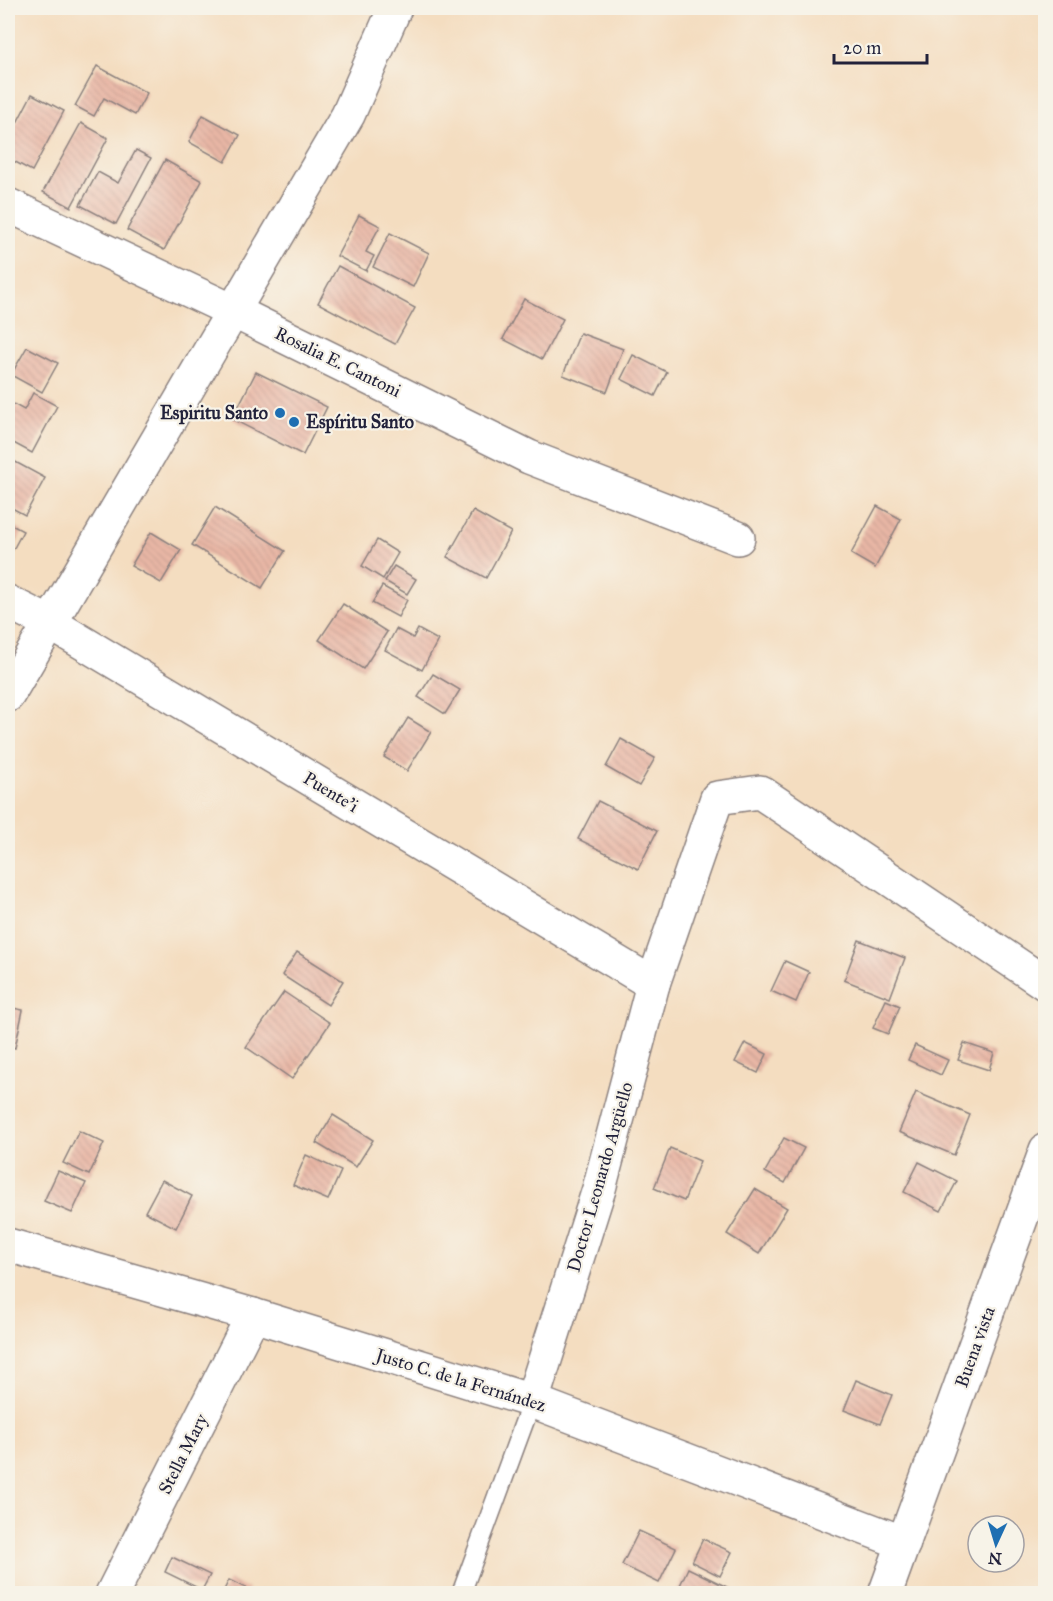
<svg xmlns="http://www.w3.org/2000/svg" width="1053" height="1601" font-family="'IM FELL Great Primer',serif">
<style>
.building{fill:url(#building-back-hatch)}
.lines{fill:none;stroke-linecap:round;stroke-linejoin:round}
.service-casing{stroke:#8b807e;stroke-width:21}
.minor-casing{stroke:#8b807e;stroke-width:36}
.service{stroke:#fff;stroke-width:18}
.minor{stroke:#fff;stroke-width:33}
.poi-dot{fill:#1f6fb2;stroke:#f7f3e8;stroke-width:2}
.labels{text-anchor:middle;stroke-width:4.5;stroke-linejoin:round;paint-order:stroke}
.street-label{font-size:18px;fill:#22223b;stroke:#f7f3e8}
.poi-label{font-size:18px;font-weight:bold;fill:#22223b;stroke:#f7f3e8;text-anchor:end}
</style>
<defs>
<pattern id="building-back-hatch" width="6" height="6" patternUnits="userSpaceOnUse" patternTransform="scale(1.5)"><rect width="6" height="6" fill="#e9b7a6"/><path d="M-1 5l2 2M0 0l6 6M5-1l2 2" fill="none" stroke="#c89d90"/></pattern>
</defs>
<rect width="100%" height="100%" fill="#f7f3e8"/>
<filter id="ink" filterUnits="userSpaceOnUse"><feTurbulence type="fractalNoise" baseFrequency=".0167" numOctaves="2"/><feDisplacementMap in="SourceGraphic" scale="12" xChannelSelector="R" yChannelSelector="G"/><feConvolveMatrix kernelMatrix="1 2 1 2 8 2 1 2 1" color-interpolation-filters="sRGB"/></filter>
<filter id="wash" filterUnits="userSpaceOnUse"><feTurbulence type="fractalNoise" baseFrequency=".008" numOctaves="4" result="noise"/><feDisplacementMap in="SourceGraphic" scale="24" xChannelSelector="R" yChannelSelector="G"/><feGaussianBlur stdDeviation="1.35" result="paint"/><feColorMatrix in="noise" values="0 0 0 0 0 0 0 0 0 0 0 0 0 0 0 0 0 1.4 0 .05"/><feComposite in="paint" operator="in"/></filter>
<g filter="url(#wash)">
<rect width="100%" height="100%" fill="#f4ddc0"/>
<g id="blocks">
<!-- building -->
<g class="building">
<path d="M97,66l50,27 -12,22 -31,-17 -10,18 -19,-10z"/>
<path d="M32,94l32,17 -32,60 -24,-13v-18z"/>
<path d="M203,115l37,20 -15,27 -36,-20z"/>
<path d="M81,123l27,15 -37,69 -28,-15z"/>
<path d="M136,150l15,8 -35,66 -36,-19 18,-33 20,11z"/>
<path d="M165,160l37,21 -38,69 -37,-20z"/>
<path d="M359,215l21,11 -14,26 8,4 -8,15 -29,-15z"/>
<path d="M390,233l39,20 -16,34 -40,-20z"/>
<path d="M338,266l77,42 -20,36 -77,-41z"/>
<path d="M524,299l39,20 -21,40 -39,-20z"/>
<path d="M580,333l43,16 -16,43 -44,-17z"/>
<path d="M27,347l31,16 -16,29 -31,-17z"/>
<path d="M633,355l34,17 -12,24 -34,-17z"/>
<path d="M256,372l71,35 -24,48 -71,-36z"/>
<path d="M33,393l24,13 -25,47 -24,-13v-39l16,9z"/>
<path d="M8,458l37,20 -20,37 -17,-9z"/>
<path d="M877,506l24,13 -26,49 -24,-14z"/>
<path d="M215,507l70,44 -23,37 -70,-43z"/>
<path d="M473,511l38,21 -25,46 -39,-21z"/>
<path d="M8,523l15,8 -15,28z"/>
<path d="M151,532l30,18 -20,33 -30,-17z"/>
<path d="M377,540l21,13 -15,26 -21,-13z"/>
<path d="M394,566l22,13 -9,15 -22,-13z"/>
<path d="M382,586l25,14 -9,17 -26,-14z"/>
<path d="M343,604l44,28 -24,37 -44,-29z"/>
<path d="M396,629l17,9 5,-9 20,11 -16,30 -37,-20z"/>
<path d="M433,674l27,16 -15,24 -27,-17z"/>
<path d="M408,718l23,14 -24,39 -23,-14z"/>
<path d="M621,739l34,19 -16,28 -33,-19z"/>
<path d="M598,801l59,30 -19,38 -60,-30z"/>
<path d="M859,940l46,18 -15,40 -46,-18z"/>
<path d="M297,952l46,29 -15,24 -46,-30z"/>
<path d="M785,961l24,11 -13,30 -25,-11z"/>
<path d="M284,992l46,31 -38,56 -46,-32z"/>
<path d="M886,1000l14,6 -12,28 -15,-6z"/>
<path d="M8,1007l15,3 -8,38 -7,-2z"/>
<path d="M745,1043l22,11 -9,19 -23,-11z"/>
<path d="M964,1043l30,10 -5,17 -31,-10z"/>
<path d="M915,1045l33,15 -7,15 -33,-15z"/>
<path d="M916,1092l54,23 -16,40 -55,-23z"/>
<path d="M333,1115l40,25 -17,27 -40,-24z"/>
<path d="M79,1131l25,12 -15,32 -26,-12z"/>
<path d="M784,1138l20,10 -19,35 -20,-11z"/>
<path d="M670,1148l30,13 -16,40 -30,-13z"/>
<path d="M306,1155l35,16 -13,29 -35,-15z"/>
<path d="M919,1162l38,19 -16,30 -37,-19z"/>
<path d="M58,1171l28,12 -14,30 -28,-12z"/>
<path d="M162,1180l30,16 -16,32 -31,-16z"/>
<path d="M755,1189l32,19 -28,46 -32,-20z"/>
<path d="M856,1380l36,15 -12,29 -36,-14z"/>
<path d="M639,1531l37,17 -17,35 -37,-18z"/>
<path d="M703,1539l29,13 -12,24 -28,-14z"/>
<path d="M172,1557l38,18 -8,15 -37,-18z"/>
<path d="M688,1568l47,23 -1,3h-58z"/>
<path d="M229,1580l19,9 -2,5h-24z"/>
</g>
</g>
</g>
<g filter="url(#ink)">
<use href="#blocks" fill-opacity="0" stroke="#8b807e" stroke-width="1.5"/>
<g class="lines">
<!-- service casing -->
<g class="service-casing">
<path id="service" d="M461,1594l71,-193"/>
</g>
<!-- minor casing -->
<g class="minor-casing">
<g id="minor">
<path d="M8,205l225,106 296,146 209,81"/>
<path d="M8,602l42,21 603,361"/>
<path d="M8,695l340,-580 47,-107"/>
<path d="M8,1245l245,70 279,86 372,142"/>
<path d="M532,1401l67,-212 54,-205 64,-186 43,-6 286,192"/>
<path d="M112,1594l141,-279"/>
<path d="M885,1594l161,-444"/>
</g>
</g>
<!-- service -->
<use href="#service" class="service"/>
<!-- minor -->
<use href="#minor" class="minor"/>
</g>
</g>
<!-- markers -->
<g class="poi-dot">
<circle cx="280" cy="413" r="6"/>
<circle cx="294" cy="422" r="6"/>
</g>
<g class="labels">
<!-- street labels -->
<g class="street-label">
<text transform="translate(338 362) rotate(26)" y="6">Rosalia E. Cantoni</text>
<text transform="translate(331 792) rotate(31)" y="6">Puente'i</text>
<text transform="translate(600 1177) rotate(-74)" y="6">Doctor Leonardo Argüello</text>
<text transform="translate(975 1347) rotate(-70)" y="6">Buena vista</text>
<text transform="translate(461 1380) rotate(17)" y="6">Justo C. de la Fernández</text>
<text transform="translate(183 1454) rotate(-63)" y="6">Stella Mary</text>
</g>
<!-- poi labels -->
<g class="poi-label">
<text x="268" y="419">Espiritu Santo</text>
<text x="306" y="428" text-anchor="start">Espíritu Santo</text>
</g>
</g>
<!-- margin -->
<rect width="1053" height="1601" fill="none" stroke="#f7f3e8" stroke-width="30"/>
<!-- north arrow -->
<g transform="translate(996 1544) rotate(184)"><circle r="28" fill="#f7f3e8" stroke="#a29fa3" stroke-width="1.5"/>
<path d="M0-4.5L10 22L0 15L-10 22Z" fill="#1f6fb2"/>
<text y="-9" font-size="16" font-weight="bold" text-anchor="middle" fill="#22223b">N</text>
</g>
<!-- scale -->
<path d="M834 54v9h93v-9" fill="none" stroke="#22223b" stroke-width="3"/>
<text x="843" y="54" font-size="18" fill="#22223b" stroke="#f7f3e8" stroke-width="4.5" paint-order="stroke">20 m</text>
</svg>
